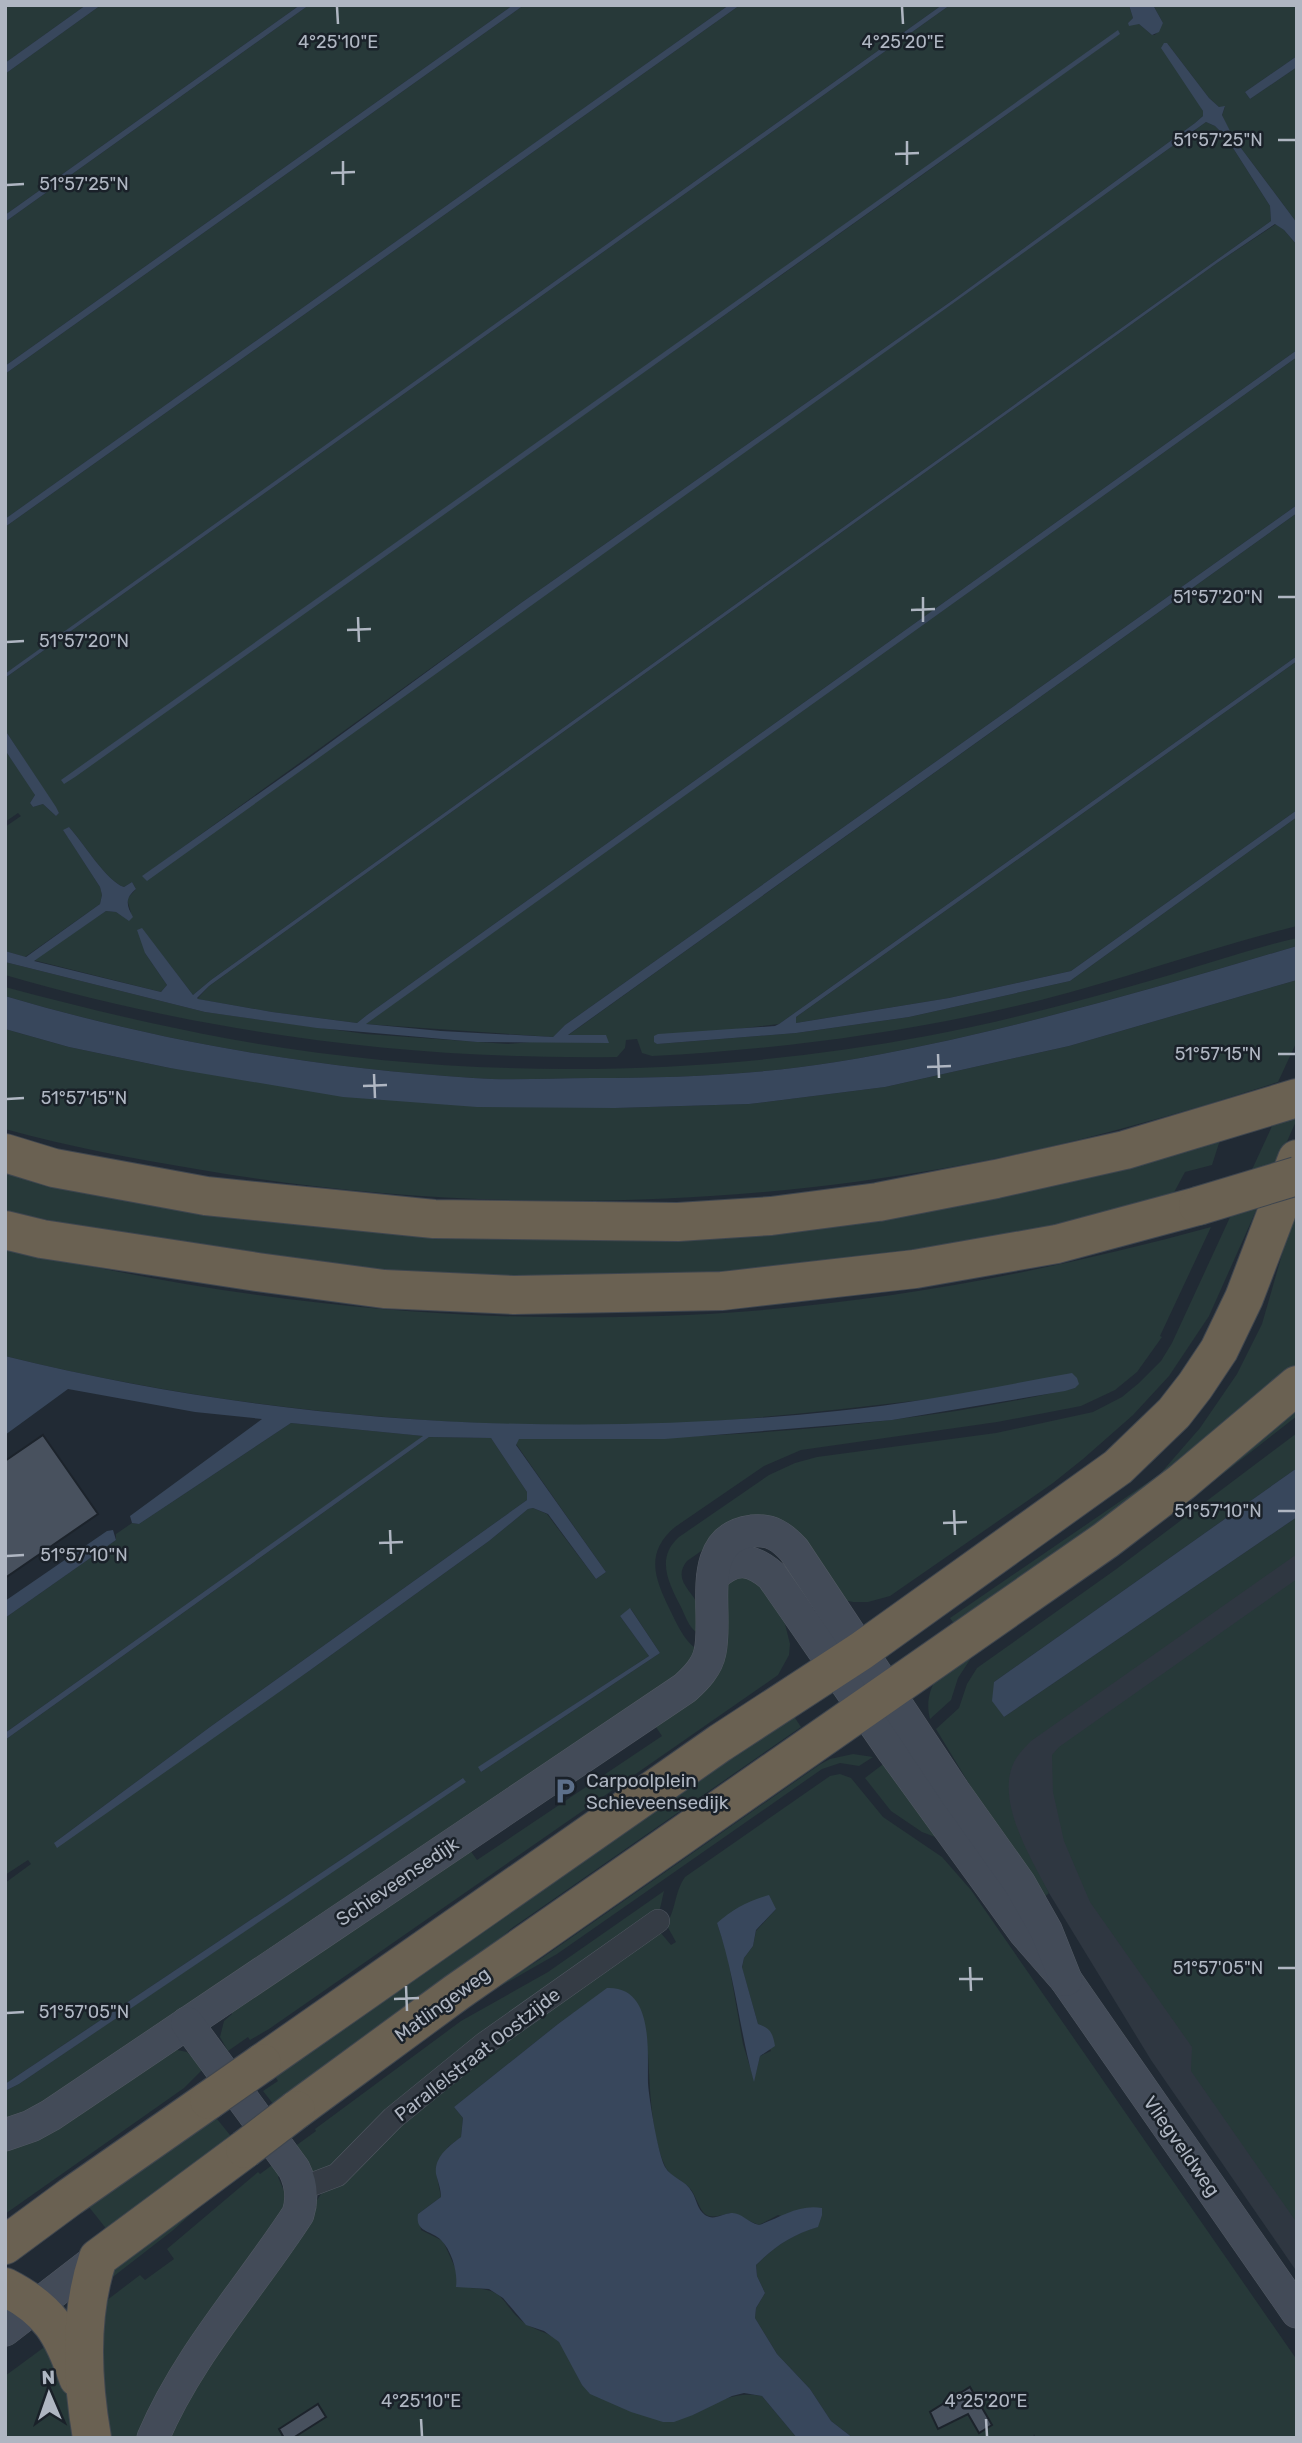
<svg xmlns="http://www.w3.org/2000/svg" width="1302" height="2443" font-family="Rubik,sans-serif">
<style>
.airport{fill:#2f3741}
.green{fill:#273939;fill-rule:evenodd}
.water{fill:#38475c}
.building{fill:#48515e;stroke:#1c232b;stroke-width:2}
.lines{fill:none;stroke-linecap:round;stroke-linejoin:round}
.street-casing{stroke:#525963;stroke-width:24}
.secondary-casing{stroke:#525963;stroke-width:33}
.highway-casing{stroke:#3f464f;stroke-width:40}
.street{stroke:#353c45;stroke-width:23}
.secondary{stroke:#434b58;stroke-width:32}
.highway{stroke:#6a6152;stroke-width:38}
.highway-bridge-casing{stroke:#3f464f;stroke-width:40;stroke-linecap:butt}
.highway-bridge{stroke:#6a6152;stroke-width:38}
.ticks{fill:none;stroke:#afb6c2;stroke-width:2.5}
.labels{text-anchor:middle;stroke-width:5;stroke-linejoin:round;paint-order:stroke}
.poi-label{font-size:19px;fill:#afb6c2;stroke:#1a2129;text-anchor:start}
.street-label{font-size:19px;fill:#afb6c2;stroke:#1a2129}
.ticks-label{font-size:18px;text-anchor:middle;fill:#afb6c2;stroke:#1a2129;stroke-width:5;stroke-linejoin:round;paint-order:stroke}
</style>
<rect width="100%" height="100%" fill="#212a34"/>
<!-- airport -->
<path class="airport" d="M1297,1539v733l-146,-212 -179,-293z"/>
<!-- green -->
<g class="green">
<path d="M5,5h81l-81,58z"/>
<path d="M101,5h199l-295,210v-141z"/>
<path d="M309,5h204l-508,361v-144z"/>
<path d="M524,5h205l-724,514v-145z"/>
<path d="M740,5h202l-937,669v-147z"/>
<path d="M950,5h179l4,13 -5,5 11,1 13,11h3l8,-12 -10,-18h144v51l-52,36 5,7 47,-32v156l-59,-79 -5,4 37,58 1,15 -1060,759 -18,15 -37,-48 -11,6 22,32 -6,7 -128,-32 73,-49 10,1 13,8 2,-7 -4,-14 9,-10 -4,-7 -8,5c-17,-5 -42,-46 -55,-60l-5,4 36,56 2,8 -2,9 -75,53 -20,-6v-124l16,-11 -3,-3 -13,9v-72l28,40 2,5 -5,8 3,4 10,-3 13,12 3,-3 -54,-83v-52zM1118,31l1,3c-351,252 -703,500 -1058,747zM1167,43l42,55 10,9h6l-3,8 7,16 -5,4 -9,-9 -9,-4 -1059,758 -4,-4 378,-273 432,-303 242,-177 8,-7v-5z"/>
<path d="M1276,224l8,6 12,14 1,106 -930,665 -10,8 -85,-11 -75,-13 12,-13 1008,-723z"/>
<path d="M1297,357v148l-732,520 -12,12 -188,-13z"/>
<path d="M1297,513v143l-518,368 -125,15 3,5 139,-11 113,-16 161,-36 227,-164v109c-86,21 -170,52 -256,74 -128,32 -257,49 -389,56l-10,-3 -5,-14 -11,1 -1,8 -8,9c-207,3 -412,-24 -612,-82v-13l200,50 161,22 142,10 98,-9 -39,1z"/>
<path d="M1297,661v149l-226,161 -122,27 -153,25v-6z"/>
<path d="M1297,938v8c-153,45 -304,90 -461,116 -80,13 -163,16 -244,16 -40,0 -80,3 -119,0 -158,-10 -316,-37 -468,-82v-9c75,20 149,38 225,52 229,41 469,40 697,-3 82,-15 163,-38 243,-61 42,-13 84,-27 127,-37z"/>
<path d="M1297,980v61l-19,41c-107,35 -216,65 -327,85 -248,44 -501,45 -749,3 -66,-11 -132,-23 -197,-41v-100l64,18 101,21 445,40 134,-4 136,-17 184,-41z"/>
<path d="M1297,1072v47l-88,197 -40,60 -36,39 -50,44 -30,24 -163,113 -22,6h-15l-13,-3 -17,-18 -86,-55 -50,35c-15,19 5,29 12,46 3,9 3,20 5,30 -14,-6 -17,-17 -23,-30 -12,-23 -26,-49 -2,-70l90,-62 26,-12 22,-6 179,-24 97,-21 29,-15 17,-14 22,-22 11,-18z"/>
<path d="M1220,1140l-8,25 -27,7 -14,26 -114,32 -351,48 -332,-4 -235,-33 -134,-31v-44l514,71z"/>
<path d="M1297,1212v153l-62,55 -276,211 -9,-13 210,-144 40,-46 37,-54 25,-50 27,-94z"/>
<path d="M1211,1227l-51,109 2,1 -25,35 -22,18 -34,16 -84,16 -196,28 -37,16 -89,61c-32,27 -19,54 -4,85 7,14 12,26 24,36l-2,18 -378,262 -310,198v-35l14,-7 370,-251 74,-55 -458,306v-201l26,-19 -3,-4 -23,15v-135l424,-303 62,1 36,54v8l-317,227 -156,116 255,-172 180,-130 39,-32 5,-1 14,6 49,65 10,-7 -90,-128 2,-5c186,1 375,-9 557,-51 -54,4 -108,7 -162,13 -107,12 -215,25 -324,25 -195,-1 -394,-23 -584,-70v-109c215,52 435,77 656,69 186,-6 371,-40 550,-89zM631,1609l29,44 -179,119 -2,-5 170,-111 -29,-40z"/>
<path d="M1297,1408v8l-151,118 -175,124 -13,20 -7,22 -21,19c-4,-15 -1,-29 7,-42z"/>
<path d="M291,1423l133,13 -419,297v-115l111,-78v-6l16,-11 7,1z"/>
<path d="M1297,1433v35l-303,214 10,35 293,-200v37l-266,187c-6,6 -13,13 -17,21 -19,39 17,96 35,131l-9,8 -104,-172 23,-21 8,-24 10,-16 138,-98z"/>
<path d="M739,1573l18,8 28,43 5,20 -1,11 -11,20 -509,354 -19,11 -2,-3 -20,14 -8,-14 4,-16 8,-7 -4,-7 239,-161 10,14 185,-124 -10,-15 43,-30 29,-105z"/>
<path d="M1297,1579v644l-106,-152 1,-24 -102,-145 -26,-61 -11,-49 -1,-37 7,-8z"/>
<path d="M793,1715l8,12 -289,201 -69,61 -169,116 -11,-14 15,-10 -2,-3 6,-8z"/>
<path d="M853,1754l20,3 -14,9 -19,-3 -18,6 -265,185 -93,53 75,-47 280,-195 11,-6z"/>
<path d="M886,1762l70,83 -34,-13 -31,-21 -26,-33z"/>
<path d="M840,1774l11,4 32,39 59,40 29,33 326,470v78h-261l-2,-4 -1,4h-180l-22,-17 -21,-32 -33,-35 -22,-36 1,-10 9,-15 -8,-17 -1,-11c19,-19 36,-30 61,-38l-39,-12 -19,10 -29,-12c-29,9 -26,0 -38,-22 -7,-11 -22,-13 -27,-25 -14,-31 -15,-78 -17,-112l-69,-45 -21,15 -104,83 9,11 -2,19 -13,10 -12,25 5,25 -23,17 3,16 22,11 15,33 12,14c40,1 30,18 56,36 10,7 24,8 33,18 9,11 16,30 23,43l111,30c26,-13 39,-24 69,-19l35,42h-636l160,-244 19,-11 88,-85 232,-166 11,13 5,-3 -10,-18c10,-13 8,-31 19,-47l145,-101zM776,1909l-20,22 -3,15 -9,12 -2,10 16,56 13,27 -11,5 -6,24 -11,-36 -16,-91 -10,-30z"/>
<path d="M664,1891l-5,22 -326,255 -19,5 -8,-3 -12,-23 22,-16 -1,-2 146,-108 87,-49z"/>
<path d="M172,2049l15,3 17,16 -20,20 -179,126v-69z"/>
<path d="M217,2119l17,21 -122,96 -23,-29 118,-84z"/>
<path d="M275,2163l8,10 -5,4 6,14v16l-142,231h-35l-9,-131 42,-32 5,5 29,-21 -7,-10 91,-77 2,2z"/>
<path d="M227,2182l-55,49 -67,52 7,-11z"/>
<path d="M54,2340l9,30 11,68h-69v-62z"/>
</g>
<!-- water -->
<g class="water">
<path d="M86,5h15l-96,69v-11z"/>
<path d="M300,5h9l-304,217v-7z"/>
<path d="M513,5h11l-519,369v-8z"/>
<path d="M729,5h11l-735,522v-8l28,-20z"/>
<path d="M942,5h8l-945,673v-4l8,-6z"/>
<path d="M1129,5h24l10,18 -4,9 -7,3 -13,-11 -10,2 -1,-3 5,-5z"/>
<path d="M1118,30l2,4 -1045,743 -11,7 -3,-4z"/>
<path d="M1164,43h3l42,55 10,9 6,-1 -3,9 8,16 -6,4 -9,-9 -9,-4 -1059,759 -5,-5 163,-115 216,-158 432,-303 242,-177 8,-7v-5l-42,-63z"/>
<path d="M1297,56v11l-47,32 -5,-7z"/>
<path d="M1238,144l59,79v22l-13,-15 -9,-6 -58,39 -1008,723 -12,12 1,1 74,13 85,11 10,-8 930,-665v7l-931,667 75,7 112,6 12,-12 732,-520v8l-729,522h38l3,8 -132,-1 -160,-14 -112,-16 -200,-50v-11l21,6 74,-53 2,-9 -2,-8 -37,-57 6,-3c13,14 38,55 55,60l8,-5 4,7c-11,9 -10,16 -3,28l-4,4 -13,-9 -10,-1 -72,50 127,31 6,-7 -22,-32 -8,-23 5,-2 51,67 18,-15 1060,-759 -1,-15 -37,-58z"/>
<path d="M1297,656v5l-501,356v6l153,-25 122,-27 226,-161v7l-227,164 -161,36 -113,16 -139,11 -3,-2v-6l4,-2 117,-8 4,-2z"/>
<path d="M5,730l51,77 3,6 -3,3 -13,-12 -10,3 -3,-4 5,-8 -30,-45z"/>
<path d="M1297,946v34l-228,66 -184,41 -136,17 -134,4 -138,-1 -134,-10 -173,-29 -101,-21 -64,-18v-33c152,45 310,72 468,82 39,3 79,0 119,0 81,0 164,-3 244,-16 157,-26 308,-71 461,-116z"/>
<path d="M5,1356c271,67 555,84 832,55 79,-8 157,-24 235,-38l5,5 2,6 -4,4 -10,3 -173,29 -56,5 -171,14h-146l-3,6 90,127 -10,7 -48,-65 -15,-6 -5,1 -39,32 -180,130 -252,177 -3,-5 156,-116 317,-227v-8l-36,-54 -62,-1 -424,303v-7l418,-297 -132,-13 -152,101 -7,-1 -2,-7 132,-97 -67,-7 -127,-23 -63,46z"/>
<path d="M1297,1468v49l-293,200 -12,-16 2,-19z"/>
<path d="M113,1530l3,10 -111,78v-17l102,-70z"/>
<path d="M630,1608l30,45 -179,119 -3,-5 171,-111 -29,-40z"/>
<path d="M463,1778l3,4 -447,302 -14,7v-7z"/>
<path d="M769,1895l7,14 -20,21 -3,16 -9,12 -2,9 16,57c12,4 15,9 17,22l-15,10 -6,26c-15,-53 -19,-107 -37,-159 16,-14 31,-22 52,-28z"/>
<path d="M607,1988c48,-2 40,65 41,95 1,16 10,71 17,84 6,11 21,13 27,25 5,8 5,17 13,23 9,6 16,-1 26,-2 10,-1 16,9 28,12 21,-7 39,-21 63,-17v7l-4,12c-26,8 -43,19 -62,38l1,11 8,17 -9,15 -1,10 22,36 33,35 21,32 22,17h-56l-35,-42 -18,-3 -12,3 -39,19 -19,7h-11l-32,-10 -41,-18 -8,-9 -23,-43 -15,-11 -18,-6 -23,-27 -14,-9 -33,-2c2,-14 -4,-36 -15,-47 -10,-10 -26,-7 -23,-26l23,-17c0,-8 -3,-15 -5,-23 -2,-17 13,-28 25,-37l2,-19 -9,-11 104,-83z"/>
</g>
<!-- building -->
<g class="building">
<path d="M43,1435l55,79 -93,64v-117z"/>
<path d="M970,2387l22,38 -13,8 -11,-19 -30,15 -8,-17z"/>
<path d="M318,2404l8,13 -33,21h-9l-5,-9z"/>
</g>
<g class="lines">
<!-- street casing -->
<g class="street-casing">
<path id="street" d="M300,2189l37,-14 56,-57 91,-74 174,-123"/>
</g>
<!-- secondary casing -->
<g class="secondary-casing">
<g id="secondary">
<path d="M713,1576c22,-20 38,-18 59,0l121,175 132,182 41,47 231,332"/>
<path d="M5,2135l26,-9 20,-11 634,-427c11,-10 22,-21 25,-36 9,-39 -17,-113 42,-121 19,-2 30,6 42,19l160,241 66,93 26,46 20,50"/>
<path d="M5,2330l93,-72"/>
<path d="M153,2438c35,-83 97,-150 145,-224 5,-16 3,-31 -4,-45l-107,-146"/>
</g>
</g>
<!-- highway casing -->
<g class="highway-casing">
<g id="highway">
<path d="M5,1153l49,15 152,28 228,23 244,3 93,-6 107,-14 118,-23 129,-29 172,-52"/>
<path d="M5,1230l37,9 215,33 127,17 130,6 208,-4 193,-22 142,-25 141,-38"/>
<path d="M262,2063l458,-320 141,-92 257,-184 56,-54 21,-27 24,-36 25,-52 53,-139"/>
<path d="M296,2110l161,-118 649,-452 76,-58 115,-97"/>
<path d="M5,2245l65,-48 139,-97"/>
<path d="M5,2287c45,23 57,45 73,91"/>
<path d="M92,2438c-10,-58 -13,-124 6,-180l147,-109"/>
</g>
</g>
<!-- street -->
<use href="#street" class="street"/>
<!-- secondary -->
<use href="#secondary" class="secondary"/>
<!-- highway -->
<use href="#highway" class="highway"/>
<!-- highway-bridge casing -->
<g class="highway-bridge-casing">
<g id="highway-bridge">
<path d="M1198,1206l99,-30"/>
<path d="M209,2100l53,-37"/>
<path d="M245,2149l51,-39"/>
</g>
</g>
<!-- highway-bridge -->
<use href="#highway-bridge" class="highway-bridge"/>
</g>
<!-- ticks -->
<path class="ticks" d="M337,7l1,17M902,7l1,17M1278,140h17M907,141v24M895,154l24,-1M343,161v24M331,173l24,-1M7,185l17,-1M923,597v25M1278,597h17M911,610l24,-1M358,617l1,25M347,630l24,-1M7,642l17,-1M938,1054l1,24M1278,1054h17M927,1067l24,-1M374,1074l1,24M363,1086l24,-1M7,1099l17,-1M954,1510l1,25M1278,1511h17M943,1523l24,-1M390,1530l1,24M379,1543l24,-1M7,1556l17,-1M970,1967l1,24M1278,1968h17M959,1979h24M406,1986l1,25M394,1999l25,-1M7,2013l17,-1M421,2419l1,17M986,2419l1,17"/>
<!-- icons -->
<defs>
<g id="parking-bare" transform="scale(2.1)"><path d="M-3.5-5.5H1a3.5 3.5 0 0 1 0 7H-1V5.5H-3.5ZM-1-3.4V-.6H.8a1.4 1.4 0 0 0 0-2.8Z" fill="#5c6f8a" stroke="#1a2129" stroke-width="2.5" paint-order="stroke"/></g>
</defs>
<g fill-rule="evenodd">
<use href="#parking-bare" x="565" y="1791"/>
</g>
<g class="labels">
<!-- poi labels -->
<g class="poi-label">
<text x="586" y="1787">Carpoolplein<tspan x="586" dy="22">Schieveensedijk</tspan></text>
</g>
<!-- street labels -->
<g class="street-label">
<text transform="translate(397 1881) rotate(-34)" y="7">Schieveensedijk</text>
<text transform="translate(442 2004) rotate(-36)" y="7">Matlingeweg</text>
<text transform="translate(477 2054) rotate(-38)" y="7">Parallelstraat Oostzijde</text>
<text transform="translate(1182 2146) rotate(55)" y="7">Vliegveldweg</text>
</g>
</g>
<g class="ticks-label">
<text x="338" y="48">4°25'10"E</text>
<text x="903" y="48">4°25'20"E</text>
<text x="1218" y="146">51°57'25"N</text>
<text x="84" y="190">51°57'25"N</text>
<text x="1218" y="603">51°57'20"N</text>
<text x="84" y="647">51°57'20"N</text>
<text x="1218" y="1060">51°57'15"N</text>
<text x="84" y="1104">51°57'15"N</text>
<text x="1218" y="1517">51°57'10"N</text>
<text x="84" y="1561">51°57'10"N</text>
<text x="1218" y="1974">51°57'05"N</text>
<text x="84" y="2018">51°57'05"N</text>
<text x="421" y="2407">4°25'10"E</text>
<text x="986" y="2407">4°25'20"E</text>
</g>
<!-- border -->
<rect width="1302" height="2443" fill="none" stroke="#afb6c2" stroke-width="14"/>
<!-- north arrow -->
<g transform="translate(49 2394) rotate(358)" stroke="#1a2129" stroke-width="5" paint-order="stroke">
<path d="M0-5L12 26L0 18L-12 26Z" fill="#afb6c2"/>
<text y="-10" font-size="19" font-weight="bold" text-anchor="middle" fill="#afb6c2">N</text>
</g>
</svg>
